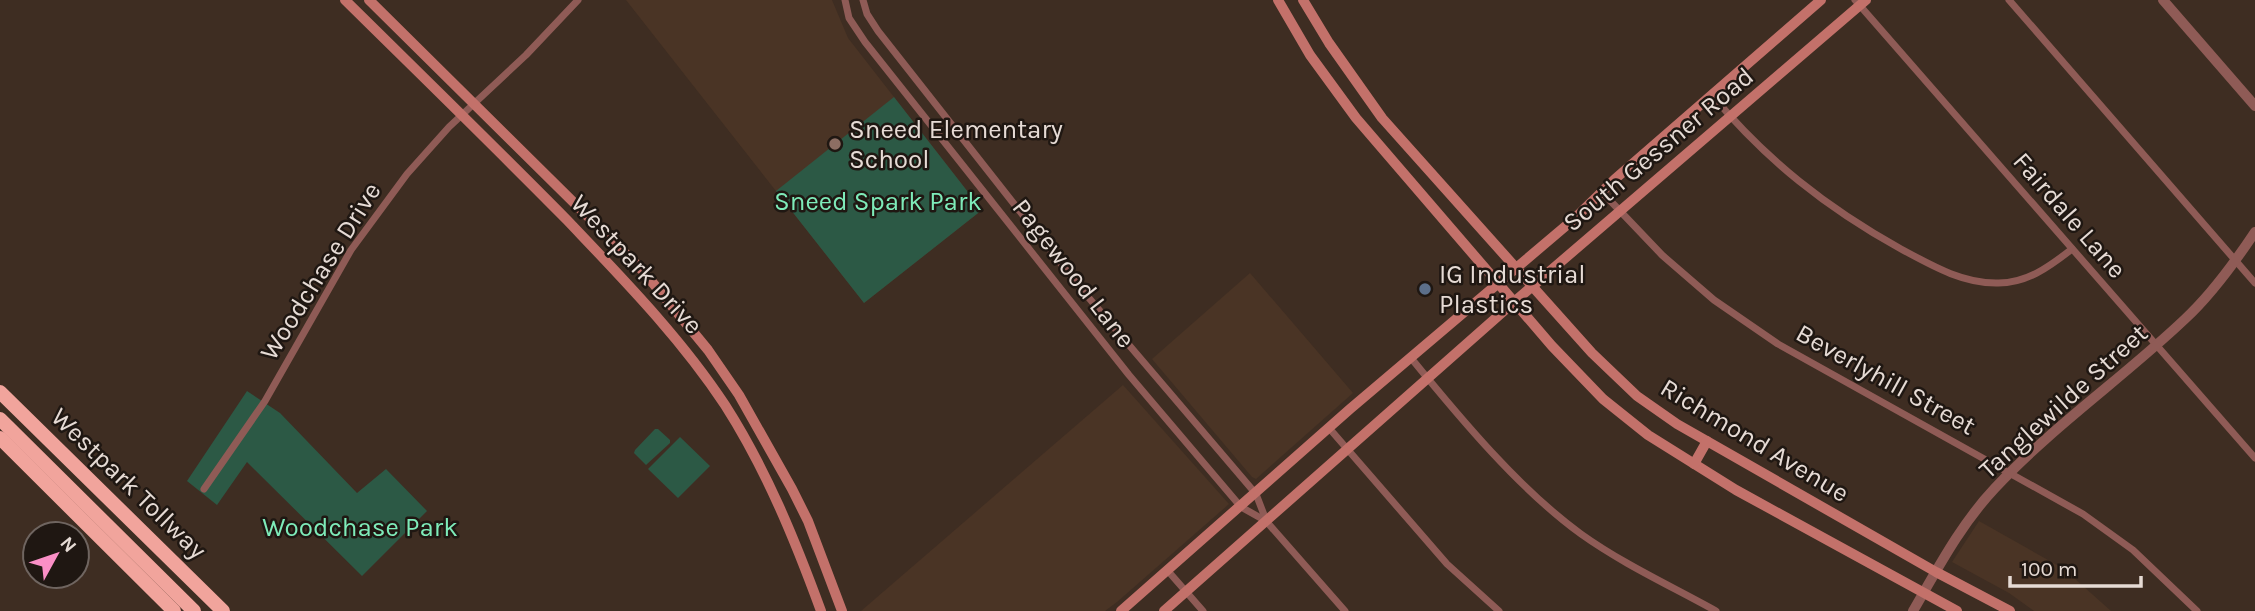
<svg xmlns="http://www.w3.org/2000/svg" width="2255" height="611" font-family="Karla,sans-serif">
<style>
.built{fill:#4a3425}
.green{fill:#2c5945}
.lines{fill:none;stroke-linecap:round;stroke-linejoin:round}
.minor{stroke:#8f5b56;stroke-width:7}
.tertiary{stroke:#8f5b56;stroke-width:10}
.secondary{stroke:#c3716a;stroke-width:10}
.motorway{stroke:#f1a49c;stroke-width:14}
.education-dot{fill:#8d6e63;stroke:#1f1712;stroke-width:2.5}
.service-dot{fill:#5c6f8a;stroke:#1f1712;stroke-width:2.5}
.labels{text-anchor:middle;stroke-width:5;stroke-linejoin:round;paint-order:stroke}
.poi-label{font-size:26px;fill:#e6dbd5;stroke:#1f1712;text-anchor:start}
.street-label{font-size:26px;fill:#e6dbd5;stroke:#1f1712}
.park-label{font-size:26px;fill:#7eebb9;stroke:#1f1712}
</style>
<rect width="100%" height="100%" fill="#3e2d22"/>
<!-- built -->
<g class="built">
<path d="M626,0h206l16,38 134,172 -118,93z"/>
<path d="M1250,273l103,120 -97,86 -4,-2 -100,-118z"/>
<path d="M1123,385l106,119 -112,98 -12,9h-244z"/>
<path d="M1979,521l85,48 47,42h-77l-25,-18 -57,-31z"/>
</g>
<!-- green -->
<g class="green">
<path d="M894,97l88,113 -118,93 -88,-112z"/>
<path d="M247,391l33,22 77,80 29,-24 41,42 -65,65 -115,-114 -30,43 -30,-24z"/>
<path d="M655,429h3l12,11v3l-24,22 -12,-12 1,-3z"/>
<path d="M680,437l30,29 -32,32 -30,-29z"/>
</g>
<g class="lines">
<!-- minor -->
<g class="minor">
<path d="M845,0l4,18 16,24 264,333 112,132 25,14 79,90"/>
<path d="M863,0l4,14 11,17 199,253 179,210 10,26"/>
<path d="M1855,0l400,458"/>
<path d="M2009,0l246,283"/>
<path d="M1712,95c54,65 115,113 189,154 30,16 60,34 95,34 30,1 53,-16 76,-34"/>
<path d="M1601,191l61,64 52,45 64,44 305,170 50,36 64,61"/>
<path d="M1411,358c49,60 108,131 170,176 42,30 90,52 135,77"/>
<path d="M1329,428l118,136 52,47"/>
<path d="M204,489l61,-88 86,-151 56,-76 42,-47 77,-72 52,-55"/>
<path d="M1168,571l35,40"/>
</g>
<!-- tertiary -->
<g class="tertiary">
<path d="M2163,0l92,106"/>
<path d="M1913,611c25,-43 48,-87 82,-123 58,-62 129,-111 190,-169 27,-25 50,-57 70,-87"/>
</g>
<!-- secondary -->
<g class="secondary">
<path d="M345,0c74,73 149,146 222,220 56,59 113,117 158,185 41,64 70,135 96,206"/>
<path d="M369,0l274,271 65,79 31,45 53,94 16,32 34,90"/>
<path d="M1278,0l32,55 46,63 196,228 51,53 45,36 88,55 221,121"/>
<path d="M1303,0l26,43 53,75 210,235 45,43 40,28 259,148 74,39"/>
<path d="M1694,464l13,-23"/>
<path d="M1121,611l229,-202 224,-190 41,-40 206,-179"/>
<path d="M1164,611l350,-309 352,-302"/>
</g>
<!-- motorway -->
<g class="motorway">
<path d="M0,392l223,219"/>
<path d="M0,419l194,192"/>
<path d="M0,438l174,173"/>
</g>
</g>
<!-- markers -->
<circle class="education-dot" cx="835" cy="144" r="7"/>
<circle class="service-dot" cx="1425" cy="289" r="7"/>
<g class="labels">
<!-- poi labels -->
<g class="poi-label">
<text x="849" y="138">Sneed Elementary<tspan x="849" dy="30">School</tspan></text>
<text x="1439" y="283">IG Industrial<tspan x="1439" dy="30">Plastics</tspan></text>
</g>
<!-- street labels -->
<g class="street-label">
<text transform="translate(1658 149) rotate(-40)" y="9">South Gessner Road</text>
<text transform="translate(2070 215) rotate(49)" y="9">Fairdale Lane</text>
<text transform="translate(637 264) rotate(47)" y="9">Westpark Drive</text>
<text transform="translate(320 271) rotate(-58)" y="9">Woodchase Drive</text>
<text transform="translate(1074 273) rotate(52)" y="9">Pagewood Lane</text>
<text transform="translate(1886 379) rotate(29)" y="9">Beverlyhill Street</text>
<text transform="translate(2063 401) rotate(-42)" y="9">Tanglewilde Street</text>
<text transform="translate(1755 440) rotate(31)" y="9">Richmond Avenue</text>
<text transform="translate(129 483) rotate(44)" y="9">Westpark Tollway</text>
</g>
<!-- park labels -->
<g class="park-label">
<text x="878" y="210">Sneed Spark Park</text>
<text x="360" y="536">Woodchase Park</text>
</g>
</g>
<!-- north arrow -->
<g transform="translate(56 555) rotate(50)"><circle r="33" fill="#1f1712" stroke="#6f6560" stroke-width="2"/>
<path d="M0-5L12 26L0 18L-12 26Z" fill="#fa8fc6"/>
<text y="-10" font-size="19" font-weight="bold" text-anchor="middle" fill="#e6dbd5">N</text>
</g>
<!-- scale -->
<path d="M2010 576v10h131v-10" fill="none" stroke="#e6dbd5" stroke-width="3.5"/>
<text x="2021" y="576" font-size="21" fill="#e6dbd5" stroke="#1f1712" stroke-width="5" paint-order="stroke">100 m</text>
</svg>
